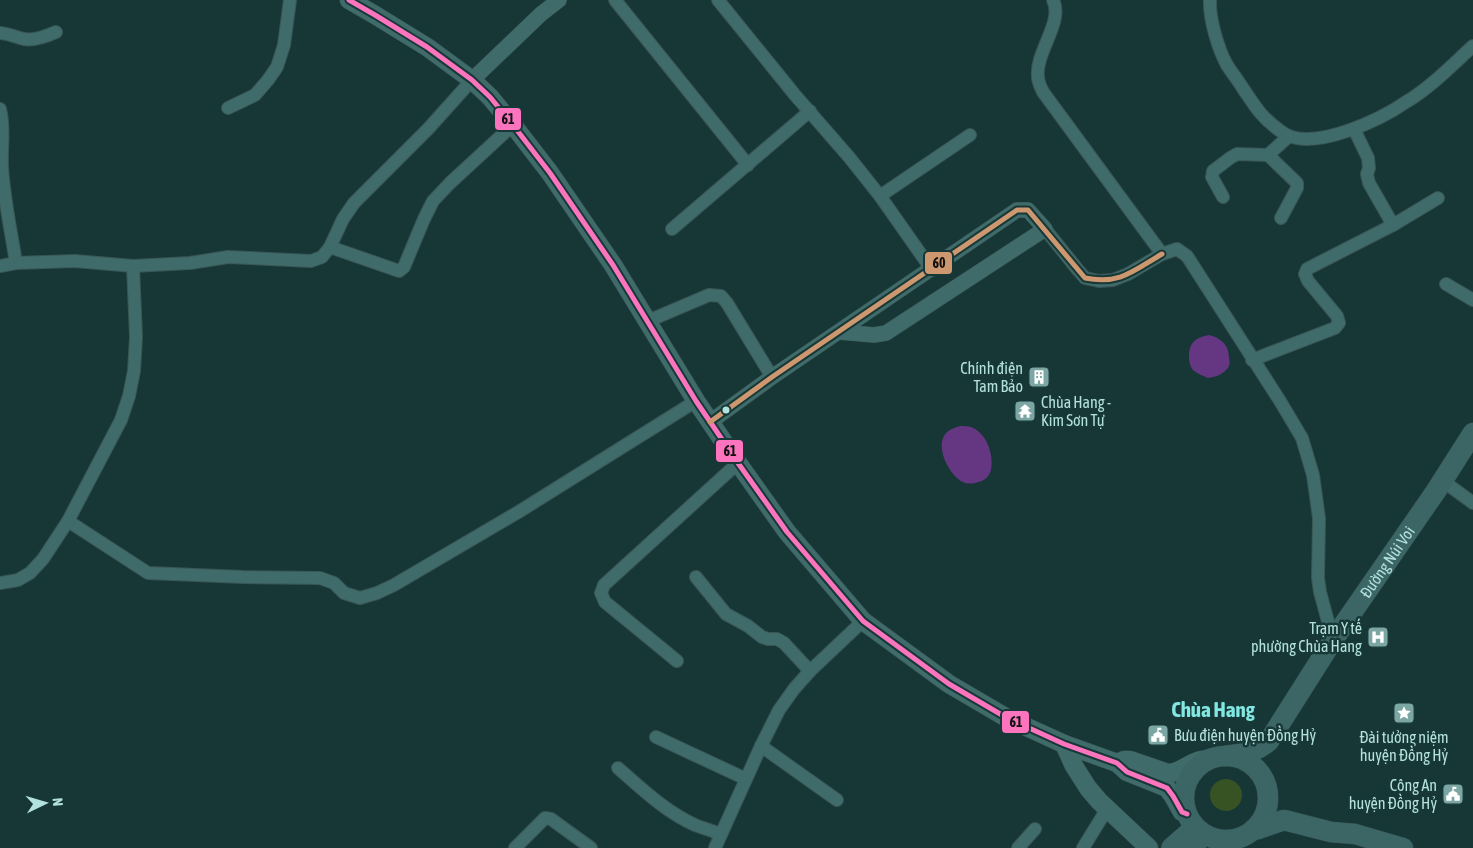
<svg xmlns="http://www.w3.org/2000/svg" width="1473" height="848" font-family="'Asap Condensed',sans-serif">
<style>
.green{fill:#375324}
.water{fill:#653783}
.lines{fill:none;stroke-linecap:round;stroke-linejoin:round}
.minor-casing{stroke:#395554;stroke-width:14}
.tertiary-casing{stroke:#395554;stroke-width:16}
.secondary-casing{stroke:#395554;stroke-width:19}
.primary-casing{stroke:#395554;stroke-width:21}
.trunk-casing{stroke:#395554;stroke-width:22}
.minor{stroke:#3f6b6a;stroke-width:12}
.tertiary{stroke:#3f6b6a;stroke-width:15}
.secondary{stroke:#3f6b6a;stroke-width:18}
.primary{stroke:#3b6665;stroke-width:20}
.trunk{stroke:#3c6666;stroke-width:21}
.bus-1-casing{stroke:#173836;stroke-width:9}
.bus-2-casing{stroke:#173836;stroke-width:9}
.bus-1{stroke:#fc73be;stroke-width:5}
.bus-2{stroke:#cd976f;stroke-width:5}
.bus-dot{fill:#b3e1de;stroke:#173836;stroke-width:2}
.labels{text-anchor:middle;stroke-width:5;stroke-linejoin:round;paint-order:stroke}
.poi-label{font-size:16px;fill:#b3e1de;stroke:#173836;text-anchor:end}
.street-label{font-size:16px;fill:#b3e1de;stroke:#173836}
.district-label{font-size:21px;font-weight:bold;fill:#81e7e2;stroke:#173836}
.line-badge{stroke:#173836;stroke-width:2}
.pale-badge-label{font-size:14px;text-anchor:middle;font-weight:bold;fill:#111}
</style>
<rect width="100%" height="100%" fill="#163736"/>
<!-- green -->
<circle class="green" cx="1226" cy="795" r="16"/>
<!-- water -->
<g class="water">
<path d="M1209,335c12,3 20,10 20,23 1,4 1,8 -2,11 -5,6 -12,8 -19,9 -4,-2 -10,-4 -14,-7 -4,-4 -5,-10 -5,-15 0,-14 8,-19 20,-21z"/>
<path d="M960,426c3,0 8,0 11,1 16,6 23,28 20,43 -2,6 -6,11 -13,12 -5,2 -11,2 -15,0 -13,-6 -27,-33 -19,-46 3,-6 10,-8 16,-10z"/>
</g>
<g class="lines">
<!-- minor casing -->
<g class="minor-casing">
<g id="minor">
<path d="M615,0l133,165"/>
<path d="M718,0l77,95 54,62 31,39 52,74"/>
<path d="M1053,0c11,22 -18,52 -15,77 0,5 3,11 5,15l119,162 15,-5 10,7 93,145 22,37 11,37 6,43 -1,60 2,14 13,48"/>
<path d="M1210,0c-1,18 8,49 17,65 5,8 11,15 15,22 13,19 18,29 37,43 3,2 7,5 10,6 31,12 91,-16 117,-34 25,-15 46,-37 67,-56"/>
<path d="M0,33c10,1 15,4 24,6 11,2 23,-3 32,-7"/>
<path d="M228,108l27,-13 13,-15 9,-13 7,-22 6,-45"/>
<path d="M0,109c5,19 1,38 2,58 2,32 9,64 14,96"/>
<path d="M1354,129l14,29 1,10 -2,6 2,9 24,42"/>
<path d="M880,196l90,-61"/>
<path d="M1223,197l-11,-20 1,-6 17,-13 7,-4 31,1"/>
<path d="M1281,218l16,-30v-5l-29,-28 21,-19"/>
<path d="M672,229l138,-118"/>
<path d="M1045,229l33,41 7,8 14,3 14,-1 15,-6 34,-20"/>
<path d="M330,247l69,24 5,-4 20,-48 9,-18 17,-18 63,-58"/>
<path d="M0,266l16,-3 59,-2 58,5 57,-3 38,-6 83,4 11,-4 8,-10 13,-28 11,-16 74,-74 44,-49"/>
<path d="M1446,284l27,16"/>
<path d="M648,321l61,-26 12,1 6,7 45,74"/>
<path d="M1252,360l83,-32 4,-5 -2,-7 -29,-35 -3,-7 2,-5 86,-44 45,-27"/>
<path d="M1443,481l30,22"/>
<path d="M68,521l80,52 95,4 77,1 14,5 10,10 16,5 17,-5 17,-8 126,-74 176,-110"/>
<path d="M696,577l30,37 22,12 14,11 6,2h9l7,4 26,28"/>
<path d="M0,583l18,-3 12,-7 13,-14 25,-38 53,-101 8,-24 5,-25 2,-34 -3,-71"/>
<path d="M677,661l-72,-59 -4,-9 3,-8 134,-122"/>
<path d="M656,737l90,42"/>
<path d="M761,746l76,54"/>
<path d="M618,768c24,21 48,44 77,57 8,3 17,6 26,9"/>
<path d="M515,848l30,-30 6,1 40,29"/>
<path d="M715,848l46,-102 18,-36 15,-21 16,-18 53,-50"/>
<path d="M1018,848l17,-19"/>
<path d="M1083,848l24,-39"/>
</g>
</g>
<!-- tertiary casing -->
<g class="tertiary-casing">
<g id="tertiary">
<path d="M472,80l69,-66 18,-14"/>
<path d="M710,422l62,-45 245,-167h11l17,19 -159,104 -12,2 -34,-3"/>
</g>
</g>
<!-- secondary casing -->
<g class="secondary-casing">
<g id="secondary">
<path d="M349,0l26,15 52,32 45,33 18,17 23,28 37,48 63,92 83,136 42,62 49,69 76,89 86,63 58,34 57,26 53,19 10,9 40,16 6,8 9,16 5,2"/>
<path d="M1064,744l10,22 14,22 11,13 50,47"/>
<path d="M1117,763l7,-3h6l38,13c11,0 17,-7 27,-11 5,-2 10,-3 16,-3"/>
</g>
</g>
<!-- primary casing -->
<g class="primary-casing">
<g id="primary">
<circle cx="1226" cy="798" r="42"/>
<path id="s1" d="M1225,756c19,-3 29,-2 44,-15l64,-101 103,-149 37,-58"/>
<path d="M1192,823l4,25"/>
<path d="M1254,829h4l26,-9 47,12 24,2 48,14"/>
</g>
</g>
<!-- trunk casing -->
<g class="trunk-casing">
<path id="trunk" d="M1172,848l23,-20"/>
</g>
<!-- minor -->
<use href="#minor" class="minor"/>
<!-- tertiary -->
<use href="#tertiary" class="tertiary"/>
<!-- secondary -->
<use href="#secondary" class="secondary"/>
<!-- primary -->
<use href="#primary" class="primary"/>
<!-- trunk -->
<use href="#trunk" class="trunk"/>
<!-- bus-1 casing -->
<g class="bus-1-casing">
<path id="bus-1" d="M349,0l26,15 52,32 45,33 18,17 23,28 37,48 63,92 83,136 42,62 49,69 76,89 86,63 58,34 57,26 53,19 10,9 40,16 6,8 9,16 5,2"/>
</g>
<!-- bus-2 casing -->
<g class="bus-2-casing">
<path id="bus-2" d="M710,422l62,-45 245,-167h11l57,68c35,7 48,-7 77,-24"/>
</g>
<!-- bus-1 -->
<use href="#bus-1" class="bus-1"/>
<!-- bus-2 -->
<use href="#bus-2" class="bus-2"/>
</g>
<!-- icons -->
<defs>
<g id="building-square" transform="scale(1.125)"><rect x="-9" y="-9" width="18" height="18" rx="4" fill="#7ca6a3" stroke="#173836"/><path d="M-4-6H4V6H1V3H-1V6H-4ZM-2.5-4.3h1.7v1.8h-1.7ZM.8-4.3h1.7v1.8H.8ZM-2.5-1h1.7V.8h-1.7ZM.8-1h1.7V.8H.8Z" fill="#fff"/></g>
<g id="temple-square" transform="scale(1.125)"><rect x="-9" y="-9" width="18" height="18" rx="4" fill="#7ca6a3" stroke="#173836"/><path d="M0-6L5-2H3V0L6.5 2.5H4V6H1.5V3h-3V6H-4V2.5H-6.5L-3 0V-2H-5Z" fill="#fff"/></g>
<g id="hospital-square" transform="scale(1.125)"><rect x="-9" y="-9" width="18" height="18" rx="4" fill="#7ca6a3" stroke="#173836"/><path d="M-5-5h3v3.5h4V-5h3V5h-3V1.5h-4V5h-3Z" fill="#fff"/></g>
<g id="sight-square" transform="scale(1.125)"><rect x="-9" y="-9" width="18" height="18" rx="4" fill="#7ca6a3" stroke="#173836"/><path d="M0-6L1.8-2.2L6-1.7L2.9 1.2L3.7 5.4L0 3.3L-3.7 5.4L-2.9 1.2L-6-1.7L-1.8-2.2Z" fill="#fff"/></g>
<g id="civic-square" transform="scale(1.125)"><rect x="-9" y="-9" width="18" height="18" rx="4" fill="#7ca6a3" stroke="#173836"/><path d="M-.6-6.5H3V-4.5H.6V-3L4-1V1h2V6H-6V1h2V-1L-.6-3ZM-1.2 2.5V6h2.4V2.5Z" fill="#fff"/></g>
</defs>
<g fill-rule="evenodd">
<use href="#building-square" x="1039" y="377"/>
<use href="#temple-square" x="1025" y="411"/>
<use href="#hospital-square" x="1378" y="637"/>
<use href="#sight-square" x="1404" y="713"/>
<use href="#civic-square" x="1158" y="735"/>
<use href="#civic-square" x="1453" y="794"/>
</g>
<!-- markers -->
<circle class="bus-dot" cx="726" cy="410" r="4.5"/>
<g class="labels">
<!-- poi labels -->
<g class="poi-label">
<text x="1023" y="374">Chính điện<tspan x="1023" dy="18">Tam Bảo</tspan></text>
<text x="1041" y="408" text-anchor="start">Chùa Hang -<tspan x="1041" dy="18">Kim Sơn Tự</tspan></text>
<text x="1362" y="634">Trạm Y tế<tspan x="1362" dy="18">phường Chùa Hang</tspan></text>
<text x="1174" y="741" text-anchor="start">Bưu điện huyện Đồng Hỷ</text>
<text x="1404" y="743" text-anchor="middle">Đài tưởng niệm<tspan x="1404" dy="18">huyện Đồng Hỷ</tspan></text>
<text x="1437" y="791">Công An<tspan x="1437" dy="18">huyện Đồng Hỷ</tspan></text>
</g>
<!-- street labels -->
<g class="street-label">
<text dy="6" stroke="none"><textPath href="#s1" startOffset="262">Đường Núi Voi</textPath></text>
</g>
<!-- district labels -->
<g class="district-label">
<text x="1213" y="717">Chùa Hang</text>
</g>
</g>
<g class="line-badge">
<rect x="494" y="107" width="28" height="24" rx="5" fill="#fc73be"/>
<rect x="924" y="251" width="29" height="24" rx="5" fill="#cd976f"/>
<rect x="715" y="439" width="29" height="24" rx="5" fill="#fc73be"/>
<rect x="1001" y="710" width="29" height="24" rx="5" fill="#fc73be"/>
</g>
<g class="pale-badge-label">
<text x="508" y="124">61</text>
<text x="939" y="268">60</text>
<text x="730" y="456">61</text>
<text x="1016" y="727">61</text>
</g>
<!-- north arrow -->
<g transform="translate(45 803) rotate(85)" stroke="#173836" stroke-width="4" paint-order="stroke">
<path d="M0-4L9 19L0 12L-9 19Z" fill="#b3e1de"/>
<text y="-8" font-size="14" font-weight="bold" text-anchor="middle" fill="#b3e1de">N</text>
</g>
</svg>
